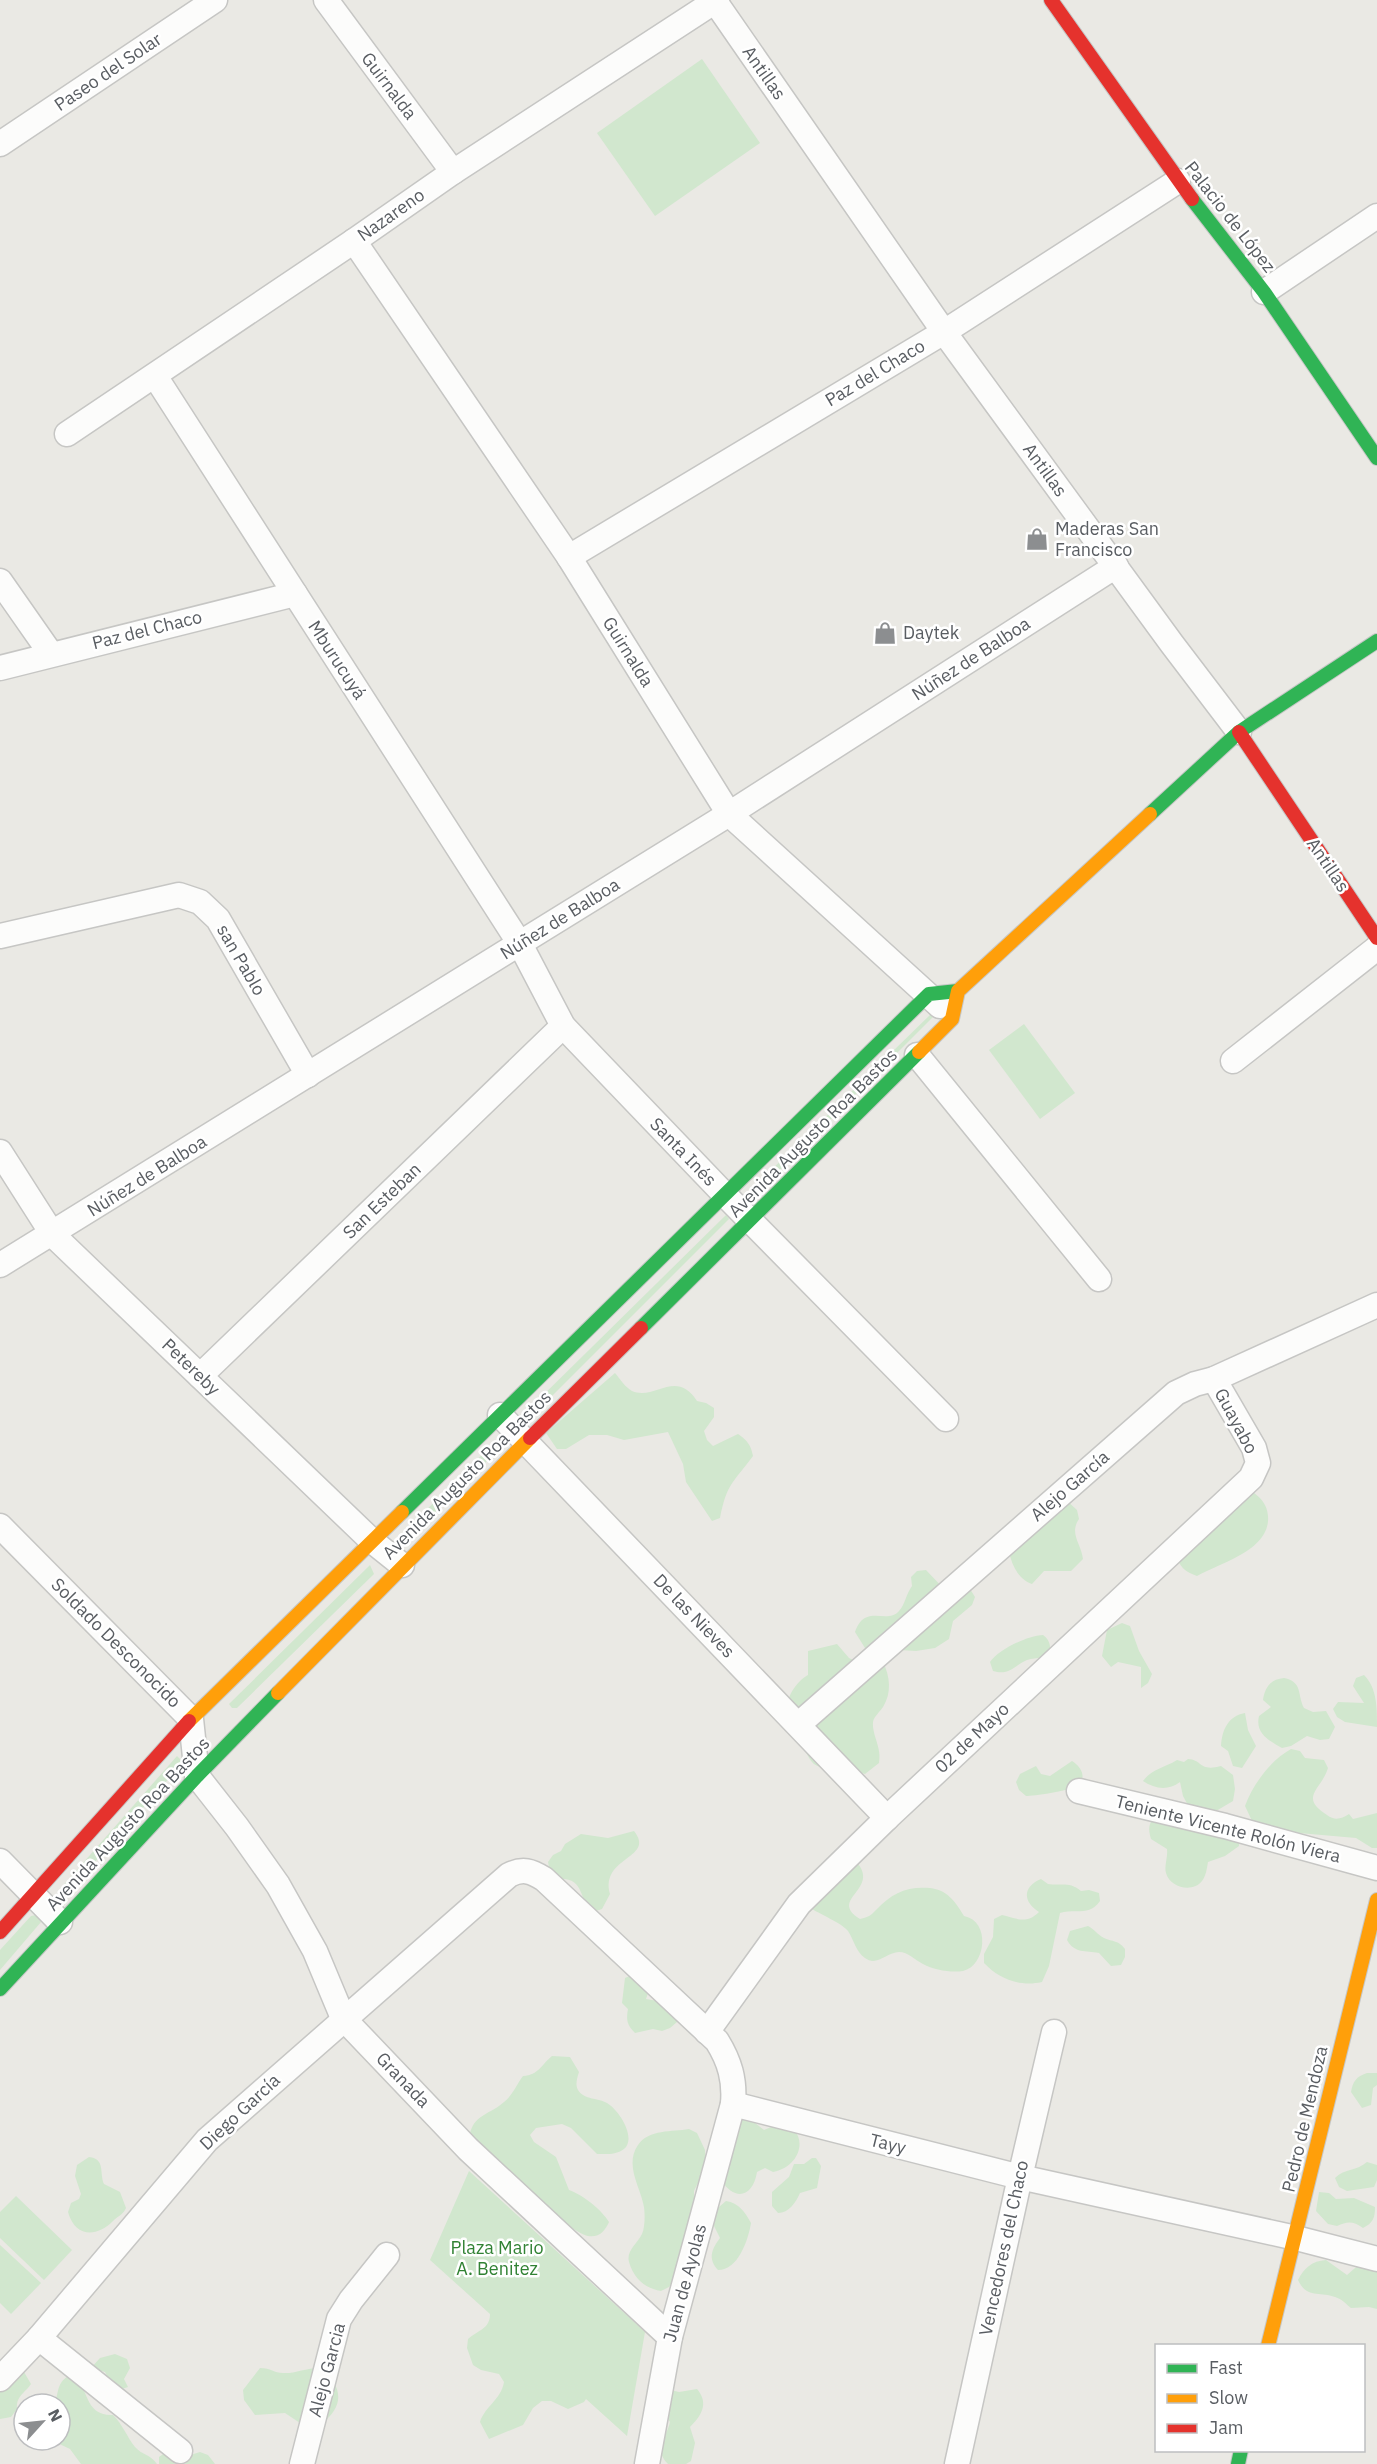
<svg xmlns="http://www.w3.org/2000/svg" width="1377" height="2464" font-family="'IBM Plex Sans',sans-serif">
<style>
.green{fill:#d1e7ce}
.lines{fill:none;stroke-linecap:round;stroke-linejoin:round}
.street-casing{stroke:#c6c6c4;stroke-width:27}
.fast-casing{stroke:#c6c7c6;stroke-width:16}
.slow-casing{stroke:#c6c7c6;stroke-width:16}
.jam-casing{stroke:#c6c7c6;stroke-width:16}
.street{stroke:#fcfcfb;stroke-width:24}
.fast{stroke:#30b455;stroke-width:14}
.slow{stroke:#ff9f0a;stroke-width:14}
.jam{stroke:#e5322d;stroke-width:14}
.labels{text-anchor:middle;stroke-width:5;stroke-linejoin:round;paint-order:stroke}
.street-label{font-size:18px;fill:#595d62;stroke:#fff}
.poi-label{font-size:18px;fill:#595d62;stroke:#fff;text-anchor:start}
.park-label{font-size:18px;fill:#318234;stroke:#fff}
</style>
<rect width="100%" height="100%" fill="#eae9e4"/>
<!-- green -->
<g class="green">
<path d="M702,59l58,84 -105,73 -58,-83z"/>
<path d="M933,1012l4,1 -176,176 -4,-5z"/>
<path d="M1024,1024l51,69 -35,26 -51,-69z"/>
<path d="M726,1215l3,4 -201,201 -6,-4z"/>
<path d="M615,1373c5,6 10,14 17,18 23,10 44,-23 65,10l9,2 8,5v9l-10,14 3,9 6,6 25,-12c9,6 13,11 15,22 -20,27 -26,27 -33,62l-8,3 -26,-39 -3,-18 -15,-32 -44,8 -17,-5h-18l-23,14h-9l-11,-16z"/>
<path d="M501,1436l4,7 -97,96 -7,-4z"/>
<path d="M1245,1493h9c8,6 13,12 14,23 3,34 -48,47 -71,60 -11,-4 -15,-7 -20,-17z"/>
<path d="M1064,1498l13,12 2,9c-10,15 2,24 4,40l-12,12h-27l-12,13c-14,-5 -20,-19 -23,-32z"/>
<path d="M370,1565l4,9 -137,134h-5l-3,-4z"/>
<path d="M926,1570l18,19h26l5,8 -3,8 -19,16 -4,18 -14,9 -19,3 -51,-3 -10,-16c10,-29 32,-7 44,-21 6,-6 7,-17 13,-25l-1,-9 6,-6z"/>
<path d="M1122,1623l8,3 9,25 13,23 -4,9 -7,5v-21l-23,-5 -7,5 -9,-11 5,-26z"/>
<path d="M1043,1635c9,6 10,19 -1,22 -5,2 -10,1 -15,3 -12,5 -17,16 -34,11l-3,-9c9,-13 37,-26 53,-27z"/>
<path d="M837,1644l12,14 8,4h26c7,14 9,31 0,45 -3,5 -9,9 -10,15 -1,14 9,25 6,41l-14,11c-16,-6 -38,-1 -51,-10 -7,-5 -26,-50 -26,-59 0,-12 11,-25 20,-30v-24z"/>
<path d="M1364,1675c13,13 13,32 13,52l-32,-5 -8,-5 -4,-8 5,-7 26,1 -11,-17 3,-8z"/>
<path d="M1284,1678c19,4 13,16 20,30l9,4 13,-1 9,16 -6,12 -9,1 -13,-4 -16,10 -9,2c-14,-8 -27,-15 -23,-32l12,-9 -8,-7c2,-13 8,-21 21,-22z"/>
<path d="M1245,1713l3,17 8,16 -14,22 -9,-2 -5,-15 -7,-5c1,-16 7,-30 24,-33z"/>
<path d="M1291,1749l9,2 5,7 19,2 4,8c-6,21 -30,29 -1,47 8,6 14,4 22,-1l4,5 24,-6v35h-5l-16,-10 -57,-5 -46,-10 -8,-17c8,-22 26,-46 46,-57z"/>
<path d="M177,1756l4,4v5l-112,126h-5l-3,-3z"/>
<path d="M1188,1759c15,1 11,13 33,7l12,9 2,14 -2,12 -22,13 -21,-5 -7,-13 -3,-14c-12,9 -25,7 -37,-1 9,-12 21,-13 34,-21l7,2z"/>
<path d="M1072,1761c11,7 16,19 2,26 -5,4 -41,9 -48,9l-7,-6 -3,-8 4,-8 16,-8 5,8 9,2z"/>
<path d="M1157,1815l82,22v9l-14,10 -17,6c-1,6 -2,14 -6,19 -9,12 -32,7 -36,-8 -2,-7 2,-16 1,-24l-16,-10c-3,-11 -3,-16 6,-24z"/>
<path d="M634,1831c22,28 -34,25 -24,63l-8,15 -9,3c-16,-13 -7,-35 -36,-33l-7,-7 -2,-10 5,-7 8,-4 4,-7 16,-10 27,4z"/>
<path d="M855,1860c28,30 -28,38 5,59 9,-2 10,-3 16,-9 16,-17 31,-24 54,-22 17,2 25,13 34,28 27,5 22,50 -1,55 -12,2 -29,-1 -40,-7 -8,-4 -15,-12 -24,-12 -12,0 -22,15 -34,6 -9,-6 -11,-18 -17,-27 -6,-8 -29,-17 -39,-24z"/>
<path d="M1041,1879l7,5c14,2 21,-3 33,7l8,-1 10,3 1,8c-11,16 -24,7 -40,12l-11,53 -7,16c-22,5 -43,-3 -58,-19v-9l9,-17 1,-18 8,-4c14,3 24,10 37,-3 -16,-10 -17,-25 2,-33z"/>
<path d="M36,1915l5,7 -41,48v-20l31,-34z"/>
<path d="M1088,1926c6,3 10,9 16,12 9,4 14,2 21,11v8l-4,8 -10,1 -12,-13c-14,-3 -24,1 -32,-13l3,-9z"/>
<path d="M634,1974l15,16 -3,9 18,3 13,12v8l-7,6 -8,3 -9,-2 -18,4c-8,-8 -9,-13 -7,-24l-6,-6 3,-25z"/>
<path d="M552,2056l18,1 9,15c-2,6 -4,13 -1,18 6,10 21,8 29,13 12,7 30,35 17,46 -8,6 -17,5 -27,5l-26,-26 -9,-4 -26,4 -6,7 4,7 22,15 13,33c14,5 32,19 40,32 -4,9 -10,16 -21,14 -21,-4 -104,-84 -118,-103 5,-19 21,-19 34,-31 8,-6 13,-18 19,-26 16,-1 18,-11 29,-20z"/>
<path d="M1367,2073h10v12l-4,3 -2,17 -9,3 -11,-16c2,-11 5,-15 16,-19z"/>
<path d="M750,2119l14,11c42,-20 49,34 9,42l-8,-4 -8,4c-4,25 -22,30 -36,8l17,-60z"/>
<path d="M689,2129l8,4 8,17 1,17 -12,24v18l-20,71 -5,7 -8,4c-16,-3 -27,-12 -32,-29 -3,-11 8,-18 13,-28 3,-7 3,-19 2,-27 -3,-19 -20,-42 -6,-62 11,-16 34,-13 51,-16z"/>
<path d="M89,2157c17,2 10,16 15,27l16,8 6,16c-3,7 -8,8 -13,13 -17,17 -38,16 -45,-9l3,-9 8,-4 2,-5 -6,-18 2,-11z"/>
<path d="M812,2158h4l5,8 -4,22 -17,5c-4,9 -11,20 -22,20l-6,-7v-14l17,-15 5,-13h10z"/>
<path d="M1367,2162l10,3v15l-3,7 -27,4 -8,-4 -4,-9c10,-10 22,-7 32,-16z"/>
<path d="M469,2171l176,161 -18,104 -41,-37 -2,3 -16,7 -17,-8h-9l-9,7 -10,17 -34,14 -9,-17c5,-16 21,-22 24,-40l-5,-8 -18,-4 -8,-5 -6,-17 1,-9c10,-9 22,-10 22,-25l-60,-54z"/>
<path d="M1319,2192l10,1 7,6 18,-1 21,9c0,11 -2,16 -12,21 -10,-7 -15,-7 -26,-2l-9,-2 -12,-13z"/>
<path d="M16,2196l56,54 -28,30 -44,-42v-26z"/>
<path d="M726,2201c13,2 19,11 25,22 -3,18 -13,47 -33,47 -10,-11 -7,-20 2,-32l-8,-16v-9z"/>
<path d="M0,2245l41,38 -30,31 -11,-11z"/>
<path d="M1377,2249v60l-8,-2 -18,1c-5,-4 -9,-9 -16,-11 -16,-6 -28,2 -37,-17 6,-12 14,-19 28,-20l21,15z"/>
<path d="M115,2354l12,5 3,9 -6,11 4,8 -9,3 -10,-10 -4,-8 -14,-4 9,-10z"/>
<path d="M260,2368c11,0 14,5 23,5 11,1 25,-6 39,-5 21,20 23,38 -2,57l-20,-2 -15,-10 -30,2 -11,-15 -1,-10z"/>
<path d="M20,2369l4,3 7,12c-7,10 -15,12 -14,25l-6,8 -11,2v-33z"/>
<path d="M72,2374c18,13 11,42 41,41 10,10 14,22 22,32 7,8 15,7 22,17h-76l-11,-15 -19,-9h9v-36h-5c4,-14 2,-23 17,-30z"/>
<path d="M697,2389c12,14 5,26 -7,38l5,16 -4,18 -5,3h-18c-16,-17 -2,-24 2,-42l-5,-8 6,-24 8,2z"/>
<path d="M166,2452l21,4 13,-4 8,3 7,9h-56v-7z"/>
</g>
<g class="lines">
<!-- street casing -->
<g class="street-casing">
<g id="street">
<path d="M326,0l127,172"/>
<path d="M714,0l230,332 228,312 67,88"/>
<path d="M0,144l215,-144"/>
<path d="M354,241l215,316 160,257 211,192"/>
<path d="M1264,292l113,-76"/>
<path d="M155,376l365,568 43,82 163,170 220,223"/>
<path d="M67,434l287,-193 99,-69 264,-172"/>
<path d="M569,557l375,-225 234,-151"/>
<path d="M0,581l51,73"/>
<path d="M0,668l295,-74"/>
<path d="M0,936l179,-41 21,7 18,17 90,156"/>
<path d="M917,1055l182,224"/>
<path d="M1233,1061l144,-113"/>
<path d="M0,1152l53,83 319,306 30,24"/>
<path d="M0,1265l729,-451 387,-248"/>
<path d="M200,1376l363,-350"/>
<path d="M500,1415l387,403"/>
<path d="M0,1526l191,193 6,57 40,51 41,58 37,66 28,67 125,131 202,188"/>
<path d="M799,1724l377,-331 19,-9 19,-5 163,-74"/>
<path d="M1079,1791l146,35 152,42"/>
<path d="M0,1861l60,61"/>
<path d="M707,2032l92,-128 88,-86 364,-340 7,-15 -4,-15 -40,-69"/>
<path d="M733,2104l287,73 276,61 81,21"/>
<path d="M39,2338l141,113"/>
<path d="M0,2379l39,-41 168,-198 302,-265c14,-7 22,-4 35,4l173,162c13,21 18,39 16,63l-63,233 -23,127"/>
<path d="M302,2464l37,-145 12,-19 36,-45"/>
<path d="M957,2464l63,-287 34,-145"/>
</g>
</g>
<!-- fast casing -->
<g class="fast-casing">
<g id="fast">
<path d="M1192,199l72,93 113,166"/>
<path d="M1150,814l89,-82 138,-91"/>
<path d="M641,1328l278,-276"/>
<path d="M402,1512l527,-518 29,-3"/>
<path d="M0,1989l197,-213 81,-83"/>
<path d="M1238,2464l3,-14"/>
</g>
</g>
<!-- slow casing -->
<g class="slow-casing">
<g id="slow">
<path d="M919,1052l33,-33 6,-28 192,-177"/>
<path d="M278,1693l252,-255"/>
<path d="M189,1721l213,-209"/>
<path d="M1268,2346l109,-446"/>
</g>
</g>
<!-- jam casing -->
<g class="jam-casing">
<g id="jam">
<path d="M1051,0l141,199"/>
<path d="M1239,732l138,206"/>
<path d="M530,1438l111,-110"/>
<path d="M0,1932l189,-211"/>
</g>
</g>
<!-- street -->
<use href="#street" class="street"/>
<!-- fast -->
<use href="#fast" class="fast"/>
<!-- slow -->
<use href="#slow" class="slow"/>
<!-- jam -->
<use href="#jam" class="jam"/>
</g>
<!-- icons -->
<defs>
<g id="shop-bare" transform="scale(1.8)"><path d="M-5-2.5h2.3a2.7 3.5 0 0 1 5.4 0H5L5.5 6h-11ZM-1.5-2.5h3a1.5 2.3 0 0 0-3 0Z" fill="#8c8e90" stroke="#fff" stroke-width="2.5" paint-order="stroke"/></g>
</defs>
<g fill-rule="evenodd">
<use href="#shop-bare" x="1037" y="539"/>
<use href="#shop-bare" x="885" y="633"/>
</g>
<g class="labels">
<!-- street labels -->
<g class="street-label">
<text transform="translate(108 72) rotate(-34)" y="6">Paseo del Solar</text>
<text transform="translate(764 73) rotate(55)" y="6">Antillas</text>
<text transform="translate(389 86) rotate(53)" y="6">Guirnalda</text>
<text transform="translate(391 215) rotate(-35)" y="6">Nazareno</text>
<text transform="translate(1230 217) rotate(52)" y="6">Palacio de López</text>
<text transform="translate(875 373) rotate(-31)" y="6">Paz del Chaco</text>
<text transform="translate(1045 470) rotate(54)" y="6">Antillas</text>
<text transform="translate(147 630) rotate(-14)" y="6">Paz del Chaco</text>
<text transform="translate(628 652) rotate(58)" y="6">Guirnalda</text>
<text transform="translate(971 659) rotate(-33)" y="6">Núñez de Balboa</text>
<text transform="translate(337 660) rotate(57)" y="6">Mburucuyá</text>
<text transform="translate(1328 865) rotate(56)" y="6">Antillas</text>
<text transform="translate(560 919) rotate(-32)" y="6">Núñez de Balboa</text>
<text transform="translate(241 960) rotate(60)" y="6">san Pablo</text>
<text transform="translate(813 1133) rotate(-45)" y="6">Avenida Augusto Roa Bastos</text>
<text transform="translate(683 1152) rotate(46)" y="6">Santa Inés</text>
<text transform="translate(147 1176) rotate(-32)" y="6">Núñez de Balboa</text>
<text transform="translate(382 1201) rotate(-44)" y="6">San Esteban</text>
<text transform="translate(191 1367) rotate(44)" y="6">Petereby</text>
<text transform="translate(1236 1421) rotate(62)" y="6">Guayabo</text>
<text transform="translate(467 1475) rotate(-45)" y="6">Avenida Augusto Roa Bastos</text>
<text transform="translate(1070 1486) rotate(-41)" y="6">Alejo García</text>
<text transform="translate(694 1616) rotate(46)" y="6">De las Nieves</text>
<text transform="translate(116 1643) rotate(45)" y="6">Soldado Desconocido</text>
<text transform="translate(972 1738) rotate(-43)" y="6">02 de Mayo</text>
<text transform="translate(128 1824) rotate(-47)" y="6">Avenida Augusto Roa Bastos</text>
<text transform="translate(1228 1829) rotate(14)" y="6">Teniente Vicente Rolón Viera</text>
<text transform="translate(403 2080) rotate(46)" y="6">Granada</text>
<text transform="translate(240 2112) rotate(-43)" y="6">Diego García</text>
<text transform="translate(1305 2119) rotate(-77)" y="6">Pedro de Mendoza</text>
<text transform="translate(888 2144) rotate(14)" y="6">Tayy</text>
<text transform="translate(1004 2248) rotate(-78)" y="6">Vencedores del Chaco</text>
<text transform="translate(685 2283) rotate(-75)" y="6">Juan de Ayolas</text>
<text transform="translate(327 2370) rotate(-75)" y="6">Alejo Garcia</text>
</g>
<!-- poi labels -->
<g class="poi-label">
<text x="1055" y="535">Maderas San<tspan x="1055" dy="21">Francisco</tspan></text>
<text x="903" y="639">Daytek</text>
</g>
<!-- park labels -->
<g class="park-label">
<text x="497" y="2254">Plaza Mario<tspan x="497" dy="21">A. Benitez</tspan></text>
</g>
</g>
<!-- legend -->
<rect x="1155" y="2344" width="210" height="108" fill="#ffffff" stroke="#bdbec0" stroke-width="1.5"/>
<rect x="1167" y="2364" width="30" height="9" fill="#30b455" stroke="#bdbec0" stroke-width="1.5"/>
<text x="1209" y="2374" font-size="18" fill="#595d62">Fast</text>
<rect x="1167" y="2394" width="30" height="9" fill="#ff9f0a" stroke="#bdbec0" stroke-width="1.5"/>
<text x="1209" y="2404" font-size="18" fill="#595d62">Slow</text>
<rect x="1167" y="2424" width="30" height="9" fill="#e5322d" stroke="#bdbec0" stroke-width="1.5"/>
<text x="1209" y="2434" font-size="18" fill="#595d62">Jam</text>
<!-- north arrow -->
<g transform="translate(42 2422) rotate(63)"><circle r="28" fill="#ffffff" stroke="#bdbec0" stroke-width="1.5"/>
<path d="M0-4.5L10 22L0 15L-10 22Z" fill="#8c8e90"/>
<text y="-9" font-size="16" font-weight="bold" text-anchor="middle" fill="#595d62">N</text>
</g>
</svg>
